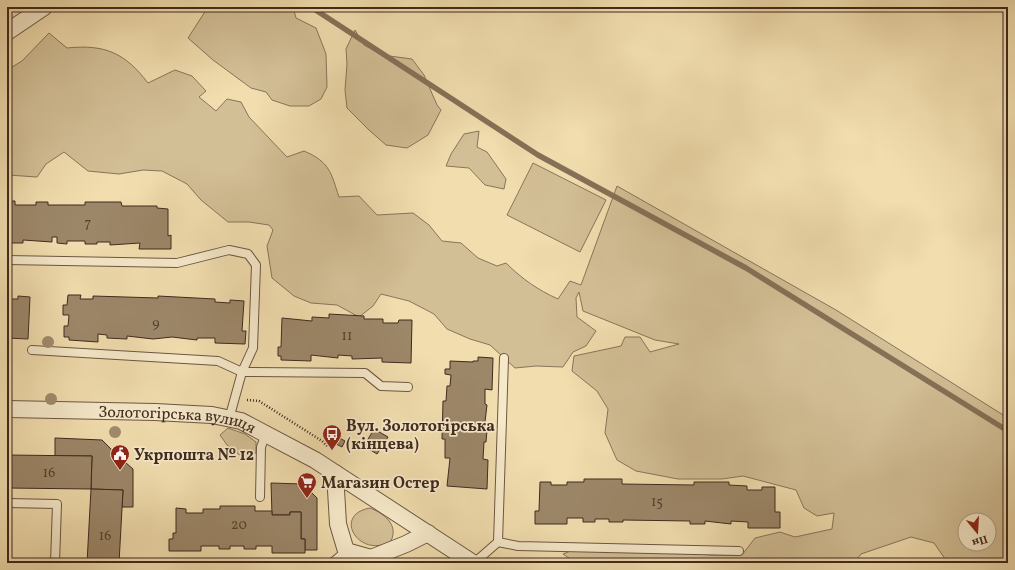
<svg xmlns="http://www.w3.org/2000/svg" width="1015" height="570" font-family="Vollkorn,serif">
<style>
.green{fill:#d3bf96;stroke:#89745a;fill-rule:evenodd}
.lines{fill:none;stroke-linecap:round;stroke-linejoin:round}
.stream{stroke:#857157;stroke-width:5.5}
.building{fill:#9c8769;stroke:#3f2a1f}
.service-casing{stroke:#6c5743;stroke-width:10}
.minor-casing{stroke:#6c5743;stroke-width:18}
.path{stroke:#3f2a1f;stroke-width:2.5;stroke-dasharray:1 2;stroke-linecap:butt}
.service{stroke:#f6e9ca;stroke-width:8}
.minor{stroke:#f6e9ca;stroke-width:16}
.tree{fill:#a08b6d}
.labels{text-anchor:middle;stroke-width:3.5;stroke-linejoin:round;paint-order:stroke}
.number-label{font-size:14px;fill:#564132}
.street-label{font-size:16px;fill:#3f2a1f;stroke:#f6e9ca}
.poi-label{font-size:16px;font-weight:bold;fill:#3f2a1f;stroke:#f6e9ca;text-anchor:start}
</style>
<rect width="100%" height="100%" fill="#f1ddae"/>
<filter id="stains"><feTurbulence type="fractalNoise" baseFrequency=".005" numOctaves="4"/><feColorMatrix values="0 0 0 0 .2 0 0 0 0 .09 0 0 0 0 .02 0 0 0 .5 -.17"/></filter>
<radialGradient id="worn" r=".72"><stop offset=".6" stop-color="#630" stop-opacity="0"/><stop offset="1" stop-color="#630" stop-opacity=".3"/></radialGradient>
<!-- green -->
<g class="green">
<path d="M208,7h85l3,11 20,10 10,26 1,33 -6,12 -12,7h-19l-18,-6 -6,-8 -15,-4 -38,-28 -25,-22z"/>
<path d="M355,30l9,15 18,10 30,4 12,16 13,30 4,5 -13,25 -21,13 -21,-3 -17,-15 -22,-22 -2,-18 2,-26 -1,-15z"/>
<path d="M49,33l18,15c38,-4 58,5 81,35l27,-13 17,6 14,15 -7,6 17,14 11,-12 14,3 8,15 38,40 17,-6c26,11 27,22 35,46l20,-1 18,19 36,-2 16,12 13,16 19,2 17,15 19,8 9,-3c16,16 32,27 52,36l12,-18 11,4 36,-99 219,124 172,108v145h-60l-14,-20 -23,-6 -50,17 -7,9h-278l-13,-9 25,-10 122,11h32l13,-17 25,-6 15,5 37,-8 2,-16 -17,3 -13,-8 -8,-18 -53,-14 -21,3h-44l-42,-8 -19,-11 -12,-27 3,-24 -11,-18 -25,-20 2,-15 47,-10 4,-9h15l10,15 29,-8 -24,-4 -72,-29 -4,-19 -3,6 1,19 19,14 -10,15 -13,6 -10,15 -27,-1 -21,2 -25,-23 -20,-6 -23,-10 -13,-15 -25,-13 -28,-7 -8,12 -14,11 -22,-12 -26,-2 -17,-7 -22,-18 -5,-32 6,-16 -4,-5 -20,-3h-21l-27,-22 -14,-16 -25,-13 -19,-1 -24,4 -31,-3 -24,-19 -18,12 -9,13 -29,-2 -1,-105 15,-9zM965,520h24v24h-24z"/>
<path d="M479,131l-2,16 10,5 19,27 -2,10 -19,-4 -16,-17 -23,-2 5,-12 13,-20z"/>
<path d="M533,163l73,37 -26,52 -73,-37z"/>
<path d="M228,428l17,6 11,8v11l-15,3 -14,-11 -7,-10z"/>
<path d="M370,508c13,5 29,16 21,33 -31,19 -60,-26 -21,-33z"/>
</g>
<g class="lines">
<!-- stream -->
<path class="stream" d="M311,7l227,148 208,113 262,163"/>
</g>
<!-- building -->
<g class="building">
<path d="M7,201h8v4h21v-3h12v3h37v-3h36l1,4h35v2l11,1v27l3,-1v14h-32l1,-6 -30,2v-3h-13v2h-12v-3h-18v3l-10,-1v-6h-5v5l-29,-2v3h-16z"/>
<path d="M68,295h13l-1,4h13v-3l65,2v-2l57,3v3l15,1v-3l14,1 -2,30h4l-1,13 -30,-1v-5h-18v2l-25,-3 -19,2 -26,-3v3l-20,-1v-3l-9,-1v8l-29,-2v-3h-5v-11h4l1,-11h-6v-10h4z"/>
<path d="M18,296l12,1 -2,42 -21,-1v-39h11z"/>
<path d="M329,314l35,2v3h19v4h15l1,-3h13l-1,43 -29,-1v-4l-30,1v-3l-14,-1v3l-27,-3v6l-30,-1v-4h-3v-9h3l1,-29 30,3v-4l17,1z"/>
<path d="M478,357l15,1 -1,32 -7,-1v15l2,1 -3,25h3l-1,12h-2l-1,17 5,1 -1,29 -40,-3 3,-28h-5v-19h-3l1,-38h3l1,-15h3l1,-11 -6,-1v-5h5v-8l23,1v-1h5z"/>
<path d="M374,429l14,8 -11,17 -13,-8z"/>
<path d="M334,435l11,6 -3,6 -12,-6z"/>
<path d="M55,438l47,2 13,13 2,-1 2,2 -1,2 15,13v38h-11l1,-17 -32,-1 1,-33h-37z"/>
<path d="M7,455l85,1 -1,33 -84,-1z"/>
<path d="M584,479h38v5l72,1v-3h35v3l18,1v4h15v-3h13v25h5v16h-32v-6l-17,-1v3l-26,-3v3h-15v-3l-67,-1v2h-14v-3h-14v3h-12v-4h-16v6h-32v-13h4l1,-29h11v3h16v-3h17z"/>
<path d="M271,483l32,1 14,14v52h-12v-11h-4v-27h-11v3h-18z"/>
<path d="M91,489l32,1 -4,73h-32z"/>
<path d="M220,506h35v5h17v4h18v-3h11v27h4v14h-33v-7h-16v3h-12v-3h-14v3h-11v-3h-18v5h-32v-12h4v-6h3v-25l10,1v4h17v-4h17z"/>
</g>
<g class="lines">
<!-- service casing -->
<g class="service-casing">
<g id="service">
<path d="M7,260l170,3 52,-13 19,4 8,11 -3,83 -11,24 -13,47"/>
<path d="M32,350l186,11 24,11 123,1 16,13 27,1"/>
<path d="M260,497l1,-50 5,-13"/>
<path d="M7,503l50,1 -2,59"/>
<path d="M498,542l20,4 221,5"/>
<path d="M332,563l14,-12"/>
<path d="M474,563l24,-21 6,-184"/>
</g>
</g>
<!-- minor casing -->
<g class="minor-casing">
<g id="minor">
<path d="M7,32l37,-25"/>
<path id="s1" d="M7,409l148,3 57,3 29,6 74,39 158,103"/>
<path d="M335,473l3,51 8,27 25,7 35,-14 22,-11"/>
</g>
</g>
<!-- path -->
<path class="path" d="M247,400l12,1 63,40 5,5"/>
<!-- service -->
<use href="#service" class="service"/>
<!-- minor -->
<use href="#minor" class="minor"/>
</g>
<!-- trees -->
<g class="tree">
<circle cx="48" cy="342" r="6"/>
<circle cx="51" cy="399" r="6"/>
<circle cx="115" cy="432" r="6"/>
</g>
<!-- icons -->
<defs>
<g id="bus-pin" transform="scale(1)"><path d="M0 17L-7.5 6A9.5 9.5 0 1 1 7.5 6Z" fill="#8f2418" stroke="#f6e9ca"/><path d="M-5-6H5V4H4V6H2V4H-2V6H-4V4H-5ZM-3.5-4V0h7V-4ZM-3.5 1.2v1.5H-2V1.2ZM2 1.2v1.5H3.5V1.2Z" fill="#fff"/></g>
<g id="civic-pin" transform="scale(1)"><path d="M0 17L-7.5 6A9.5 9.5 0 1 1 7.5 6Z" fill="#8f2418" stroke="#f6e9ca"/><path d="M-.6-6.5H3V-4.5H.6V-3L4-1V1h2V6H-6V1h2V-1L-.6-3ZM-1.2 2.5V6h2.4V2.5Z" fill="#fff"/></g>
<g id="supermarket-pin" transform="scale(1)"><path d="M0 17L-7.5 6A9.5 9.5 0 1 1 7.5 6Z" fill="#8f2418" stroke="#f6e9ca"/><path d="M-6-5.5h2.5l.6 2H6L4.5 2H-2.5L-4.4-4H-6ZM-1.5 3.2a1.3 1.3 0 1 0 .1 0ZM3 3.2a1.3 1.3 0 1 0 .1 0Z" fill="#fff"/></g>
</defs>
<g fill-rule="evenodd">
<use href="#bus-pin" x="332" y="434"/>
<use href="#civic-pin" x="120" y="454"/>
<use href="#supermarket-pin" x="307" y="482"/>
</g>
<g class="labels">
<!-- number labels -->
<g class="number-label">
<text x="88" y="227">7</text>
<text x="156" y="327">9</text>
<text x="347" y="340">11</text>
<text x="49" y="477">16</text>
<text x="657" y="506">15</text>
<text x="239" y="529">20</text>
<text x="105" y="540">16</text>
</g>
<!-- street labels -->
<g class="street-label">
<text dy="6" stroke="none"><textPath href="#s1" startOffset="171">Золотогірська вулиця</textPath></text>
</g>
<!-- poi labels -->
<g class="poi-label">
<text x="346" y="431">Вул. Золотогірська<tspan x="346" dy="18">(кінцева)</tspan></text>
<text x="134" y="460">Укрпошта № 12</text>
<text x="321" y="488">Магазин Остер</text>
</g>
</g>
<!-- margin -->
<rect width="1015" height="570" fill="none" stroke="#f1ddae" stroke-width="24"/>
<rect x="8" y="8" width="999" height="554" fill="none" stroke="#3f2a1f" stroke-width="2"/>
<rect x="12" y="12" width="991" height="546" fill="none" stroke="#3f2a1f"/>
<!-- north arrow -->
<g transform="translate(977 532) rotate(162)"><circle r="19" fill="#f6e9ca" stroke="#ad9d86"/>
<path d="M0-3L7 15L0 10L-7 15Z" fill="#8f2418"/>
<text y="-6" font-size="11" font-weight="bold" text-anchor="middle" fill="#3f2a1f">Пн</text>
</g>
<rect width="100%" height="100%" filter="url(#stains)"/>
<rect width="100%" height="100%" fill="url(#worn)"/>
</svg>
